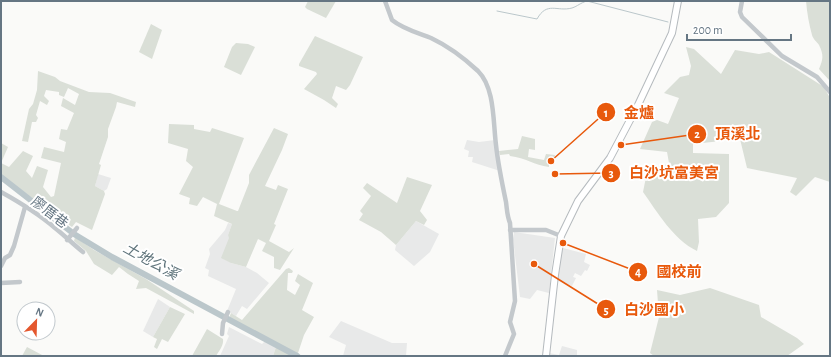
<svg xmlns="http://www.w3.org/2000/svg" width="831" height="357" font-family="'Alegreya Sans','Noto Sans TC',sans-serif">
<style>
.built{fill:#e8e9e9}
.green{fill:#dadfd7}
.lines{fill:none;stroke-linecap:round;stroke-linejoin:round}
.stream{stroke:#bbc7cb;stroke-width:1}
.river{stroke:#bbc7cb;stroke-width:6}
.major-casing{stroke:#b5babe;stroke-width:8}
.minor{stroke:#c3c8cc;stroke-width:4.5}
.major{stroke:#fff;stroke-width:6}
.labels{text-anchor:middle;stroke-width:4;stroke-linejoin:round;paint-order:stroke}
.street-label{font-size:14px;fill:#657683;stroke:#fff}
.water-label{font-size:15px;font-style:italic;fill:#60757c;stroke:#fff}
.leader{fill:none;stroke:#e8590c;stroke-width:1.5}
.callout-dot{fill:#e8590c;stroke:#fff;stroke-width:1.5}
.mark-label{font-size:12px;text-anchor:middle;font-weight:bold;fill:#fff}
.callout-label{font-size:15px;text-anchor:middle;font-weight:bold;fill:#e8590c;stroke:#fff;stroke-width:4;stroke-linejoin:round;paint-order:stroke}
</style>
<rect width="100%" height="100%" fill="#fafaf8"/>
<!-- built -->
<g class="built">
<path d="M467,140l12,2 16,-2 5,31 -28,-9 1,-5h-5l1,-6 -5,-2z"/>
<path d="M98,174l13,4 -4,11 -3,2 -9,-5z"/>
<path d="M416,221l23,13 -9,18 -16,14 -19,-16 1,-5z"/>
<path d="M228,223l4,1 -4,11 2,3 1,25 15,4 11,6 12,10 -22,26 -5,-3 -6,10 -9,-5 9,-22 -28,-13 1,-6 -4,-2 5,-14 -1,-5 16,-19z"/>
<path d="M514,232l41,6 -6,55 -12,-3 -7,9 -10,-2 -7,-58z"/>
<path d="M563,248l23,6 -2,8 6,3 -3,6 -2,-1 -4,6 -6,-3 -2,4 3,1 -4,8 -14,-5 3,-26z"/>
<path d="M158,299l12,8 -17,30 -10,-6z"/>
<path d="M341,321l51,22h15l-1,13h-63l3,-11 -17,-8z"/>
<path d="M229,327l33,17 3,-3 11,6 -3,9h-53l9,-20 -2,-2z"/>
<path d="M562,346l15,4v6h-28v-3l10,2z"/>
</g>
<!-- green -->
<g class="green">
<path d="M308,1h28l-10,17 -19,-9 -2,-2z"/>
<path d="M806,1h24v80l-11,-12c4,-9 5,-14 0,-24 -2,-3 -6,-6 -7,-10 -3,-11 -5,-22 -6,-34z"/>
<path d="M151,24l11,6 -10,29 -13,-7z"/>
<path d="M315,36l48,21 -13,28 -4,5 -10,-4 -4,12 6,6 -2,4 -12,-8 -20,-11 13,-15 -1,-2 -17,-6v-2z"/>
<path d="M236,43l12,1 7,3 -14,28 -17,-8 8,-20z"/>
<path d="M686,47l8,2 27,25 14,-24 24,4 10,-2 55,35 6,11v84l-15,-5 -19,19 -6,-4 7,-14 -50,-10 -7,-29 -47,5v9l36,1v49l-13,14 -18,2 1,23 -2,9c-24,-12 -39,-38 -54,-59l5,-25 7,1 14,-5 -2,-11 -27,-3 12,-27 5,-2 11,4 11,-26 -15,-5 16,-16 9,-2 2,-9z"/>
<path d="M38,71l17,6 5,4 29,11 21,1 26,9 -1,5 -18,-5 -1,5 -8,22v8l-9,27 2,1 -6,21 9,5 1,3 -13,36 -16,-8 -4,5 -71,-52v-32l7,4 -7,16 8,4 14,-16 10,5 -7,15 6,7 5,-12 11,4 -5,17 8,10 3,-1 7,-33 -20,-5 3,-11 20,5 2,-10 -7,-3 2,-10 6,1 7,-17 -13,-7 2,-8 12,7 4,-11 -11,-6 -4,9 -5,-2v-3l-13,-2 -2,6 5,5 -2,4 -7,-4 -4,14 2,3 -2,4h-4l-4,20 -6,-1 7,-32 4,-5 4,-14z"/>
<path d="M169,124l25,1v4l16,3 2,-4 32,10 -25,66 18,7h1l11,-28v-8l25,-47 14,6 -6,16 -17,36 11,4 2,-5 10,4 -14,35 2,1 -7,16 20,11 5,-4 -14,22 -6,-2v-11l-12,-6 4,-8 -8,-4 -12,28 -15,-4 -10,-5 8,-20 -1,-3 4,-11 -18,-8 3,-12 -14,-7 -6,9 -8,-2 1,-6 -11,-4 14,-27 -7,-6 2,-12 -20,-6z"/>
<path d="M522,136l13,3v11l-6,-1 -1,8 16,3 2,-6 9,1 -1,5 -5,1v6c-15,-2 -23,-9 -39,-11l-1,-2 -9,1 -1,-4 19,-2z"/>
<path d="M407,177l25,8 -12,26 7,9 -3,5 -8,-4 -20,24 -15,-13 -22,-12 4,-6 -3,-3 11,-15 -8,-8 4,-5 30,20z"/>
<path d="M75,237l19,13 52,29 48,32v3l-48,-26 -10,1 3,-8 -11,-7 -9,-7 -7,8 -18,-11 -8,-13 -12,-10z"/>
<path d="M289,268l4,3 -1,2h-4l-1,17 8,5 5,-10 -5,-4 3,-7 15,9 -11,27 12,7 -10,18 -6,18 4,3h-29l3,-9 -47,-29 2,-5 11,7 44,-51z"/>
<path d="M710,288l49,17 2,12 36,21 7,6 -17,12h-133l-4,-3 9,-36 -2,-27 23,5z"/>
<path d="M170,307l15,7 -17,28 -6,-3 -5,10 -3,-2 3,-8 -4,-2z"/>
<path d="M207,329l16,10c1,6 -4,12 -7,17h-24z"/>
<path d="M27,347l17,9h-22z"/>
</g>
<g class="lines">
<!-- stream -->
<path class="stream" d="M497,11l40,8c10,-18 20,-7 35,-11 6,-2 8,-5 15,-7l81,21"/>
<!-- river -->
<path class="river" d="M1,177l73,57 38,23 185,99"/>
<!-- major casing -->
<g class="major-casing">
<path id="major" d="M546,356l9,-81 6,-39 17,-35 32,-43 28,-53 34,-72 6,-32"/>
</g>
<!-- minor -->
<g class="minor">
<path d="M385,1l7,19c11,9 26,13 39,18 17,8 33,20 47,33 17,17 15,51 18,74 2,19 6,38 10,57 1,7 1,14 4,21l5,78 -5,21 4,12 -9,22"/>
<path d="M742,1l-2,11 2,5 40,39 35,21 13,15"/>
<path d="M1,192c18,10 39,23 54,36 10,8 18,16 28,24"/>
<path d="M510,230h36l15,6"/>
<path d="M67,240l10,-12"/>
<path d="M1,266l4,-8 5,-3 4,-9 11,-39"/>
<path d="M1,283l19,-1"/>
<path d="M222,334l1,-11 5,-11"/>
</g>
<!-- major -->
<use href="#major" class="major"/>
</g>
<g class="labels">
<!-- street labels -->
<g class="street-label">
<text transform="translate(50 212) rotate(37)" y="5">廖厝巷</text>
</g>
<!-- water labels -->
<g class="water-label">
<text transform="translate(151 261) rotate(29)" y="5">土地公溪</text>
</g>
</g>
<!-- callouts -->
<path class="leader" d="M551 161L606 112M621 145L697 134M555 174L611 173M563 243L638 272M534 264L606 309"/>
<g class="callout-dot">
<circle cx="551" cy="161" r="4"/>
<circle cx="621" cy="145" r="4"/>
<circle cx="555" cy="174" r="4"/>
<circle cx="563" cy="243" r="4"/>
<circle cx="534" cy="264" r="4"/>
<circle cx="606" cy="112" r="10"/>
<circle cx="697" cy="134" r="10"/>
<circle cx="611" cy="173" r="10"/>
<circle cx="638" cy="272" r="10"/>
<circle cx="606" cy="309" r="10"/>
</g>
<g class="mark-label">
<text x="606" y="117">1</text>
<text x="697" y="138">2</text>
<text x="611" y="177">3</text>
<text x="638" y="276">4</text>
<text x="606" y="314">5</text>
</g>
<g class="callout-label">
<text x="639" y="118">金爐</text>
<text x="738" y="139">頂溪北</text>
<text x="674" y="178">白沙坑富美宮</text>
<text x="679" y="277">國校前</text>
<text x="654" y="315">白沙國小</text>
</g>
<!-- border -->
<rect width="831" height="357" fill="none" stroke="#657683" stroke-width="4"/>
<!-- north arrow -->
<g transform="translate(36 321) rotate(23)"><circle r="19" fill="#ffffff" stroke="#c1c8cd"/>
<path d="M0-3L7 15L0 10L-7 15Z" fill="#e4572e"/>
<text y="-6" font-size="11" font-weight="bold" text-anchor="middle" fill="#657683">N</text>
</g>
<!-- scale -->
<path d="M687 34v6h104v-6" fill="none" stroke="#657683" stroke-width="2"/>
<text x="693" y="34" font-size="12" fill="#657683" stroke="#ffffff" stroke-width="3" paint-order="stroke">200 m</text>
</svg>
